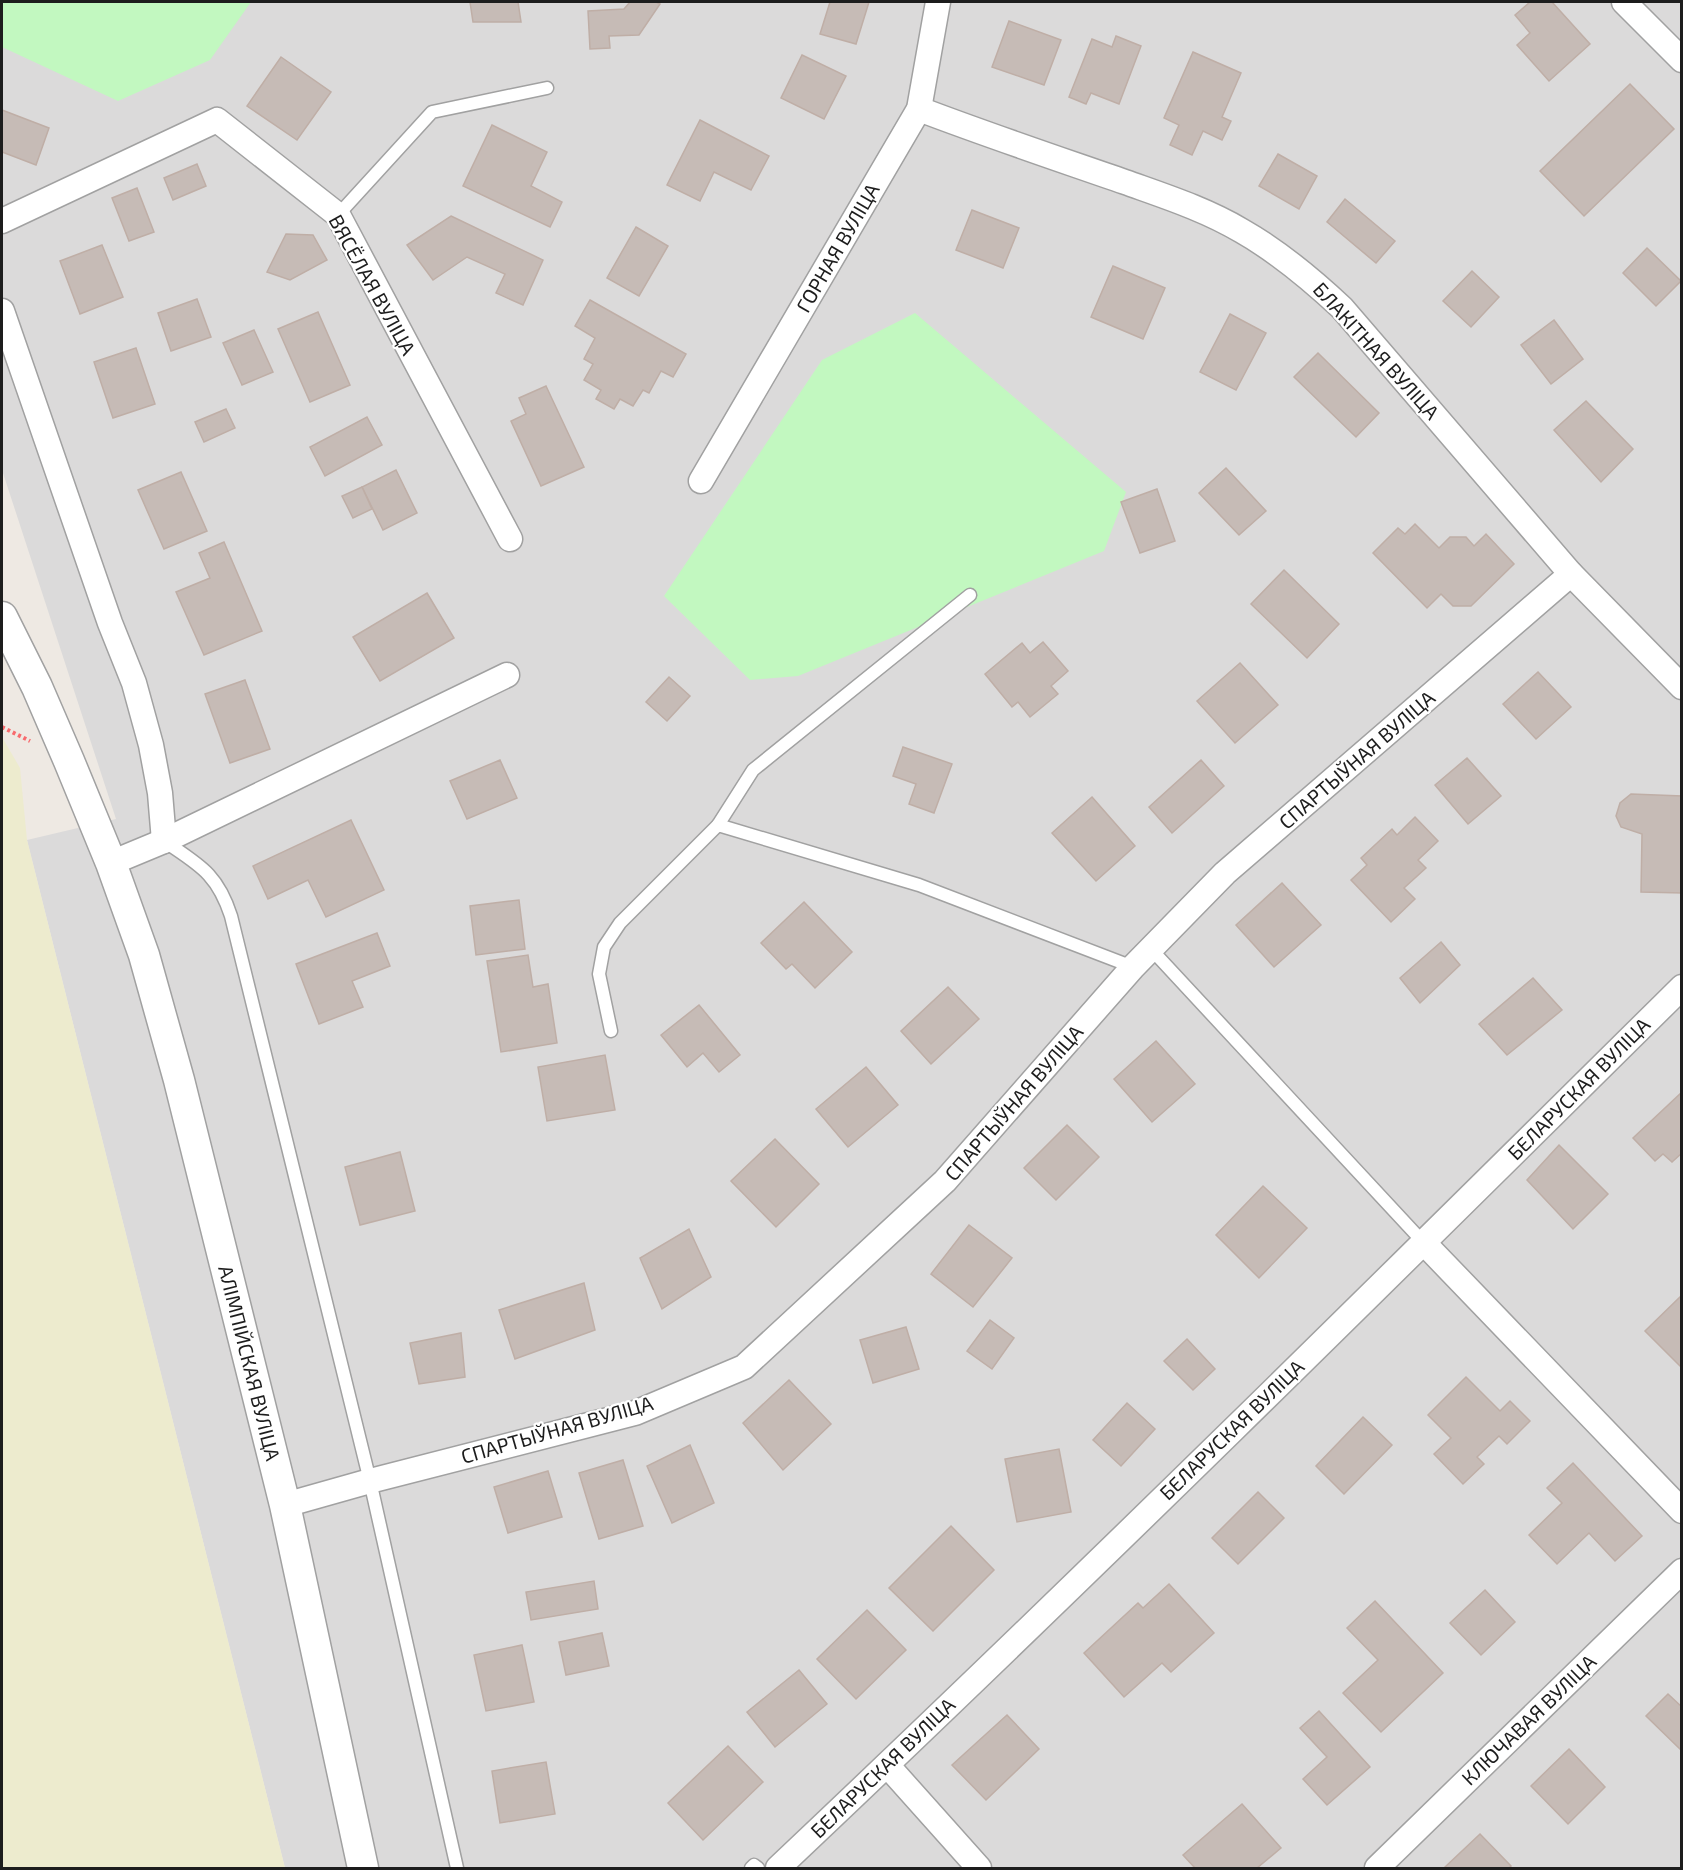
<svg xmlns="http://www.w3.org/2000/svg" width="1683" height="1870" font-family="'Exo 2',sans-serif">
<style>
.residential{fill:#dbdada}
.farmland{fill:#edebce}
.park{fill:#c2f8c0}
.building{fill:#c6bbb6;stroke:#bfaea6;stroke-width:1.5}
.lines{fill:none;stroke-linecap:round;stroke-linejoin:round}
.service-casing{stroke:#a1a1a1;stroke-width:15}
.minor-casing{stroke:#a1a1a1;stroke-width:27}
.tertiary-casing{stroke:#a1a1a1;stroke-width:33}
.path{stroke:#f76b6e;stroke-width:4;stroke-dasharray:3 3;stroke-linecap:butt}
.service{stroke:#fff;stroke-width:12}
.minor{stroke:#fff;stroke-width:24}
.tertiary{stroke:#fff;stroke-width:30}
.labels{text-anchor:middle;stroke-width:4.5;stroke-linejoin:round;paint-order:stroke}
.street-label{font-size:20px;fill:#1d1d1d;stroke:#fff}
</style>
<rect width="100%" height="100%" fill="#eee9e3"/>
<!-- residential -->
<path class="residential" d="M2,2h1679v1866h-1396l-258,-1028 89,-21 -114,-349z"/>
<!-- farmland -->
<path class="farmland" d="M2,737l18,31 7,72 258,1028h-283z"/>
<!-- park -->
<g class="park">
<path d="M2,2h249l-41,58 -92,41 -116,-54z"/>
<path d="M915,313l211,179 -22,59 -306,125 -48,4 -86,-84 158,-236z"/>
</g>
<!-- building -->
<g class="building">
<path d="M470,2h48l3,20h-48z"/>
<path d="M630,2h26l4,2 -21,31 -30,1 1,12 -20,1 -2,-38 36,-2z"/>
<path d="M830,2h39l-13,42 -36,-10z"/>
<path d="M1530,2h22l38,42 -41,37 -32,-36 13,-12 -15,-18z"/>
<path d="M1009,21l52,19 -17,45 -52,-18z"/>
<path d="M1116,36l25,10 -22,58 -28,-11 -5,11 -17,-7 23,-58 20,8z"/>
<path d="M1193,52l48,21 -19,44 9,4 -9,19 -19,-9 -11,24 -22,-10 9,-20 -15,-7z"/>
<path d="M802,55l44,21 -22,43 -43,-21z"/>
<path d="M281,57l50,35 -34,48 -50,-34z"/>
<path d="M1630,84l44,45 -90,87 -44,-45z"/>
<path d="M2,110l47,18 -13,37 -34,-13z"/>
<path d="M700,120l69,36 -18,34 -37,-18 -14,29 -33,-16z"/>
<path d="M492,125l55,27 -16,34 31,16 -12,25 -87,-41z"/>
<path d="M1278,154l39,22 -18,33 -40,-23z"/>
<path d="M197,164l9,22 -33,14 -9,-22z"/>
<path d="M137,188l17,44 -25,9 -17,-43z"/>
<path d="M1345,199l50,42 -19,22 -49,-41z"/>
<path d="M972,210l47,18 -16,40 -47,-18z"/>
<path d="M451,216l92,44 -20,45 -27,-12 9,-19 -38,-17 -34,23 -26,-35z"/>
<path d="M636,227l32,19 -29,50 -32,-18z"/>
<path d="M286,234l27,1 14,25 -37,20 -23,-8z"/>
<path d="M102,245l21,52 -43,17 -20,-53z"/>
<path d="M1647,248l34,33 -25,25 -33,-33z"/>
<path d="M1113,266l52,22 -22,51 -52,-22z"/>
<path d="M1472,271l27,26 -28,30 -28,-26z"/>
<path d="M197,299l14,38 -40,14 -13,-38z"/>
<path d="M590,300l96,54 -13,23 -12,-6 -12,22 -6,-3 -10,16 -13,-7 -6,10 -18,-10 5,-9 -17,-10 9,-16 -9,-5 11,-21 -20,-12z"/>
<path d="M318,312l32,73 -40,17 -32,-73z"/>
<path d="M1230,314l36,19 -30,57 -36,-18z"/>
<path d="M1554,320l29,39 -32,25 -30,-39z"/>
<path d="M254,330l19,42 -31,13 -19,-42z"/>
<path d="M136,348l19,56 -42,14 -19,-56z"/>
<path d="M1318,353l61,60 -23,24 -62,-60z"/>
<path d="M546,386l38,81 -43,19 -30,-65 15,-7 -7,-16z"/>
<path d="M1586,401l47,48 -32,33 -47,-52z"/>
<path d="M226,409l9,19 -31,14 -9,-20z"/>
<path d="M367,417l15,28 -57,31 -15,-29z"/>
<path d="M1226,468l40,43 -27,24 -40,-42z"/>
<path d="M396,470l21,43 -34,17 -21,-43z"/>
<path d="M181,472l26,59 -43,18 -26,-59z"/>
<path d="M362,487l10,22 -19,9 -11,-22z"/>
<path d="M1157,489l18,52 -35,12 -19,-51z"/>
<path d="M1415,524l24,24 11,-11h16l8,9 12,-12 28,30 -43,42h-18l-12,-12 -14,14 -54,-55 25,-25 7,6z"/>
<path d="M224,542l38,89 -58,24 -28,-63 34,-14 -11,-25z"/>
<path d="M1284,570l55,54 -32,34 -56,-54z"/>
<path d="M427,593l27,45 -74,43 -27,-44z"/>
<path d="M1043,642l25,29 -17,15 7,8 -28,23 -12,-15 -6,5 -27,-33 37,-31 8,10z"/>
<path d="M1240,663l38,42 -43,38 -38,-42z"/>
<path d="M1538,672l33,35 -35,32 -33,-35z"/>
<path d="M669,677l21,19 -23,25 -21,-19z"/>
<path d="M245,680l25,69 -40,14 -25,-69z"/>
<path d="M903,747l49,17 -18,49 -25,-9 7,-20 -23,-8z"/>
<path d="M1467,758l34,38 -33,28 -33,-39z"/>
<path d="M500,760l17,38 -50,21 -17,-38z"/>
<path d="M1201,760l23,26 -52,47 -23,-26z"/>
<path d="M1631,794l51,2v97l-41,-1 1,-58 -21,-7 -5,-11 4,-13z"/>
<path d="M1092,797l43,49 -39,35 -44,-48z"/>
<path d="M1415,817l23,24 -20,19 8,8 -22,20 11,11 -24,23 -40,-42 16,-15 -6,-7 31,-29 5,6z"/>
<path d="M351,820l33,70 -58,27 -18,-37 -40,19 -15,-33z"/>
<path d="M1282,883l39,42 -47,42 -38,-42z"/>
<path d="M519,900l6,49 -49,6 -6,-49z"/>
<path d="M804,902l48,50 -37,36 -23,-24 -6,5 -25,-26z"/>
<path d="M377,933l13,33 -38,15 11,26 -44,17 -23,-60z"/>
<path d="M1441,942l19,23 -40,38 -20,-25z"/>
<path d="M528,955l5,32 15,-3 9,59 -56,9 -14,-91z"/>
<path d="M1533,978l29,32 -55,45 -28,-31z"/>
<path d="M948,987l31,32 -48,45 -30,-33z"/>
<path d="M699,1005l41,50 -21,17 -16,-19 -16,14 -26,-32z"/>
<path d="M1156,1041l39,43 -43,38 -38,-43z"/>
<path d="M605,1055l10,55 -68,11 -9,-54z"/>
<path d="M866,1067l32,38 -50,42 -32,-38z"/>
<path d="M1682,1092v61l-10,9 -9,-8 -8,7 -22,-23z"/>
<path d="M1067,1125l32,32 -43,43 -32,-32z"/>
<path d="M775,1139l44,45 -43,43 -45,-46z"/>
<path d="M1559,1145l49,49 -35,35 -46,-49z"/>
<path d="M400,1152l15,59 -55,14 -15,-58z"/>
<path d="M1263,1186l44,42 -48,50 -43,-43z"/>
<path d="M969,1225l43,33 -39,49 -42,-33z"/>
<path d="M689,1229l22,48 -49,32 -22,-51z"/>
<path d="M584,1283l11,47 -80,29 -16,-49z"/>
<path d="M1682,1295v73l-37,-37z"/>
<path d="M990,1320l24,18 -22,31 -25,-18z"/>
<path d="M906,1327l13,42 -46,14 -13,-43z"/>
<path d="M461,1333l4,44 -46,7 -9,-41z"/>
<path d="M1187,1339l28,30 -22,21 -29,-29z"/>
<path d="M1466,1377l34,34 10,-10 20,20 -23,23 -8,-8 -22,21 7,7 -21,20 -29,-30 17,-16 -23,-23z"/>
<path d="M789,1380l42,44 -48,46 -40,-47z"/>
<path d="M1127,1403l28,26 -34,37 -28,-26z"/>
<path d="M1363,1417l29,28 -48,49 -28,-28z"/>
<path d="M690,1445l24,58 -42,20 -25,-57z"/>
<path d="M1059,1449l12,63 -54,10 -12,-63z"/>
<path d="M623,1460l20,66 -44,13 -20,-66z"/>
<path d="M1573,1463l69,73 -27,25 -26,-28 -32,31 -28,-29 33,-32 -15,-15z"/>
<path d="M548,1471l14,46 -54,16 -14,-46z"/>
<path d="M1258,1492l26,26 -46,46 -26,-26z"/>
<path d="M951,1526l43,44 -61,61 -44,-43z"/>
<path d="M594,1581l4,28 -67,11 -5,-28z"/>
<path d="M1169,1584l45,49 -43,39 -9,-9 -38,34 -40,-44 54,-50 5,5z"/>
<path d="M1485,1590l30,32 -34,33 -31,-32z"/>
<path d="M1375,1601l68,72 -62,59 -38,-39 35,-33 -31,-32z"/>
<path d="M867,1610l39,40 -50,49 -39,-40z"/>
<path d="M602,1633l7,33 -43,9 -7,-33z"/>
<path d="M522,1645l12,57 -48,9 -12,-56z"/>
<path d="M799,1670l28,34 -52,43 -28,-35z"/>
<path d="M1668,1694l14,13v44l-36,-35z"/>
<path d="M1319,1711l51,56 -43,38 -24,-26 24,-22 -27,-29z"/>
<path d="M1007,1715l32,34 -53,51 -34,-35z"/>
<path d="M728,1746l35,36 -60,58 -35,-37z"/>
<path d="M1569,1749l36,38 -37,37 -37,-38z"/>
<path d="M546,1762l9,52 -55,9 -8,-52z"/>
<path d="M1242,1804l39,44 -24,20h-62l-12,-13z"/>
<path d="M1480,1834l31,32 -2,2h-65z"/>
</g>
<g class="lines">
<!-- service casing -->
<g class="service-casing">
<g id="service">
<path d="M338,215l94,-103 115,-24"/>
<path d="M718,825l35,-55 217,-175"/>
<path d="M164,841c35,24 53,32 67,75l139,565 87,387"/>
<path d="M1151,949l273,294"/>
<path d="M611,1031l-12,-57 5,-27 16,-24 98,-98 201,60 214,82"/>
<path d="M751,1868l3,-3 4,3"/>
</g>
</g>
<!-- minor casing -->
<g class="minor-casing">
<g id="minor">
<path d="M1624,2l58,58"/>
<path d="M919,109c68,26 137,49 206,73 39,14 80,27 117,49 37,21 69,48 100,77l229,266 111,113"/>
<path d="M2,221l215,-101 121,95 172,324"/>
<path d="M2,311l108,312 24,60 17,62 9,48 4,48"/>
<path d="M701,481l218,-372 19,-107"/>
<path d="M111,863l53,-22 343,-166"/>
<path d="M1424,1243l258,268"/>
<path d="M285,1505l85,-24 265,-68 109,-46 201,-186 188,-214 92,-94 346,-299"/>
<path d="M887,1765l92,103"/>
<path d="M778,1868c306,-289 605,-585 904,-881"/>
<path d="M1377,1868l305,-297"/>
</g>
</g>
<!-- tertiary casing -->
<g class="tertiary-casing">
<path id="tertiary" d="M2,617l35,70 32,74 42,102 33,92 35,125 106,425 78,363"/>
</g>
<!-- path -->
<path class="path" d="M2,727l28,14"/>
<!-- service -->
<use href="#service" class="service"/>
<!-- minor -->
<use href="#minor" class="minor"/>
<!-- tertiary -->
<use href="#tertiary" class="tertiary"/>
</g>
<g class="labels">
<!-- street labels -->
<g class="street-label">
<text transform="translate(838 248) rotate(-60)" y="7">ГОРНАЯ ВУЛІЦА</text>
<text transform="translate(372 285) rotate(61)" y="7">ВЯСЁЛАЯ ВУЛІЦА</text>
<text transform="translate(1376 351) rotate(48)" y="7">БЛАКІТНАЯ ВУЛІЦА</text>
<text transform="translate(1357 760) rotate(-41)" y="7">СПАРТЫЎНАЯ ВУЛІЦА</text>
<text transform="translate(1579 1089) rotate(-45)" y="7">БЕЛАРУСКАЯ ВУЛІЦА</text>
<text transform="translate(1014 1103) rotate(-49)" y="7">СПАРТЫЎНАЯ ВУЛІЦА</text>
<text transform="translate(249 1363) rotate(76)" y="7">АЛІМПІЙСКАЯ ВУЛІЦА</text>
<text transform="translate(557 1430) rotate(-16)" y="7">СПАРТЫЎНАЯ ВУЛІЦА</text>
<text transform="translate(1232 1430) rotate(-44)" y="7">БЕЛАРУСКАЯ ВУЛІЦА</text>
<text transform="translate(1529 1720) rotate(-44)" y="7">КЛЮЧАВАЯ ВУЛІЦА</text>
<text transform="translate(883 1768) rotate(-44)" y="7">БЕЛАРУСКАЯ ВУЛІЦА</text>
</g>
</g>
<!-- border -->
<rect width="1683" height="1870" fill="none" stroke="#1d1d1d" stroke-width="6"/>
</svg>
